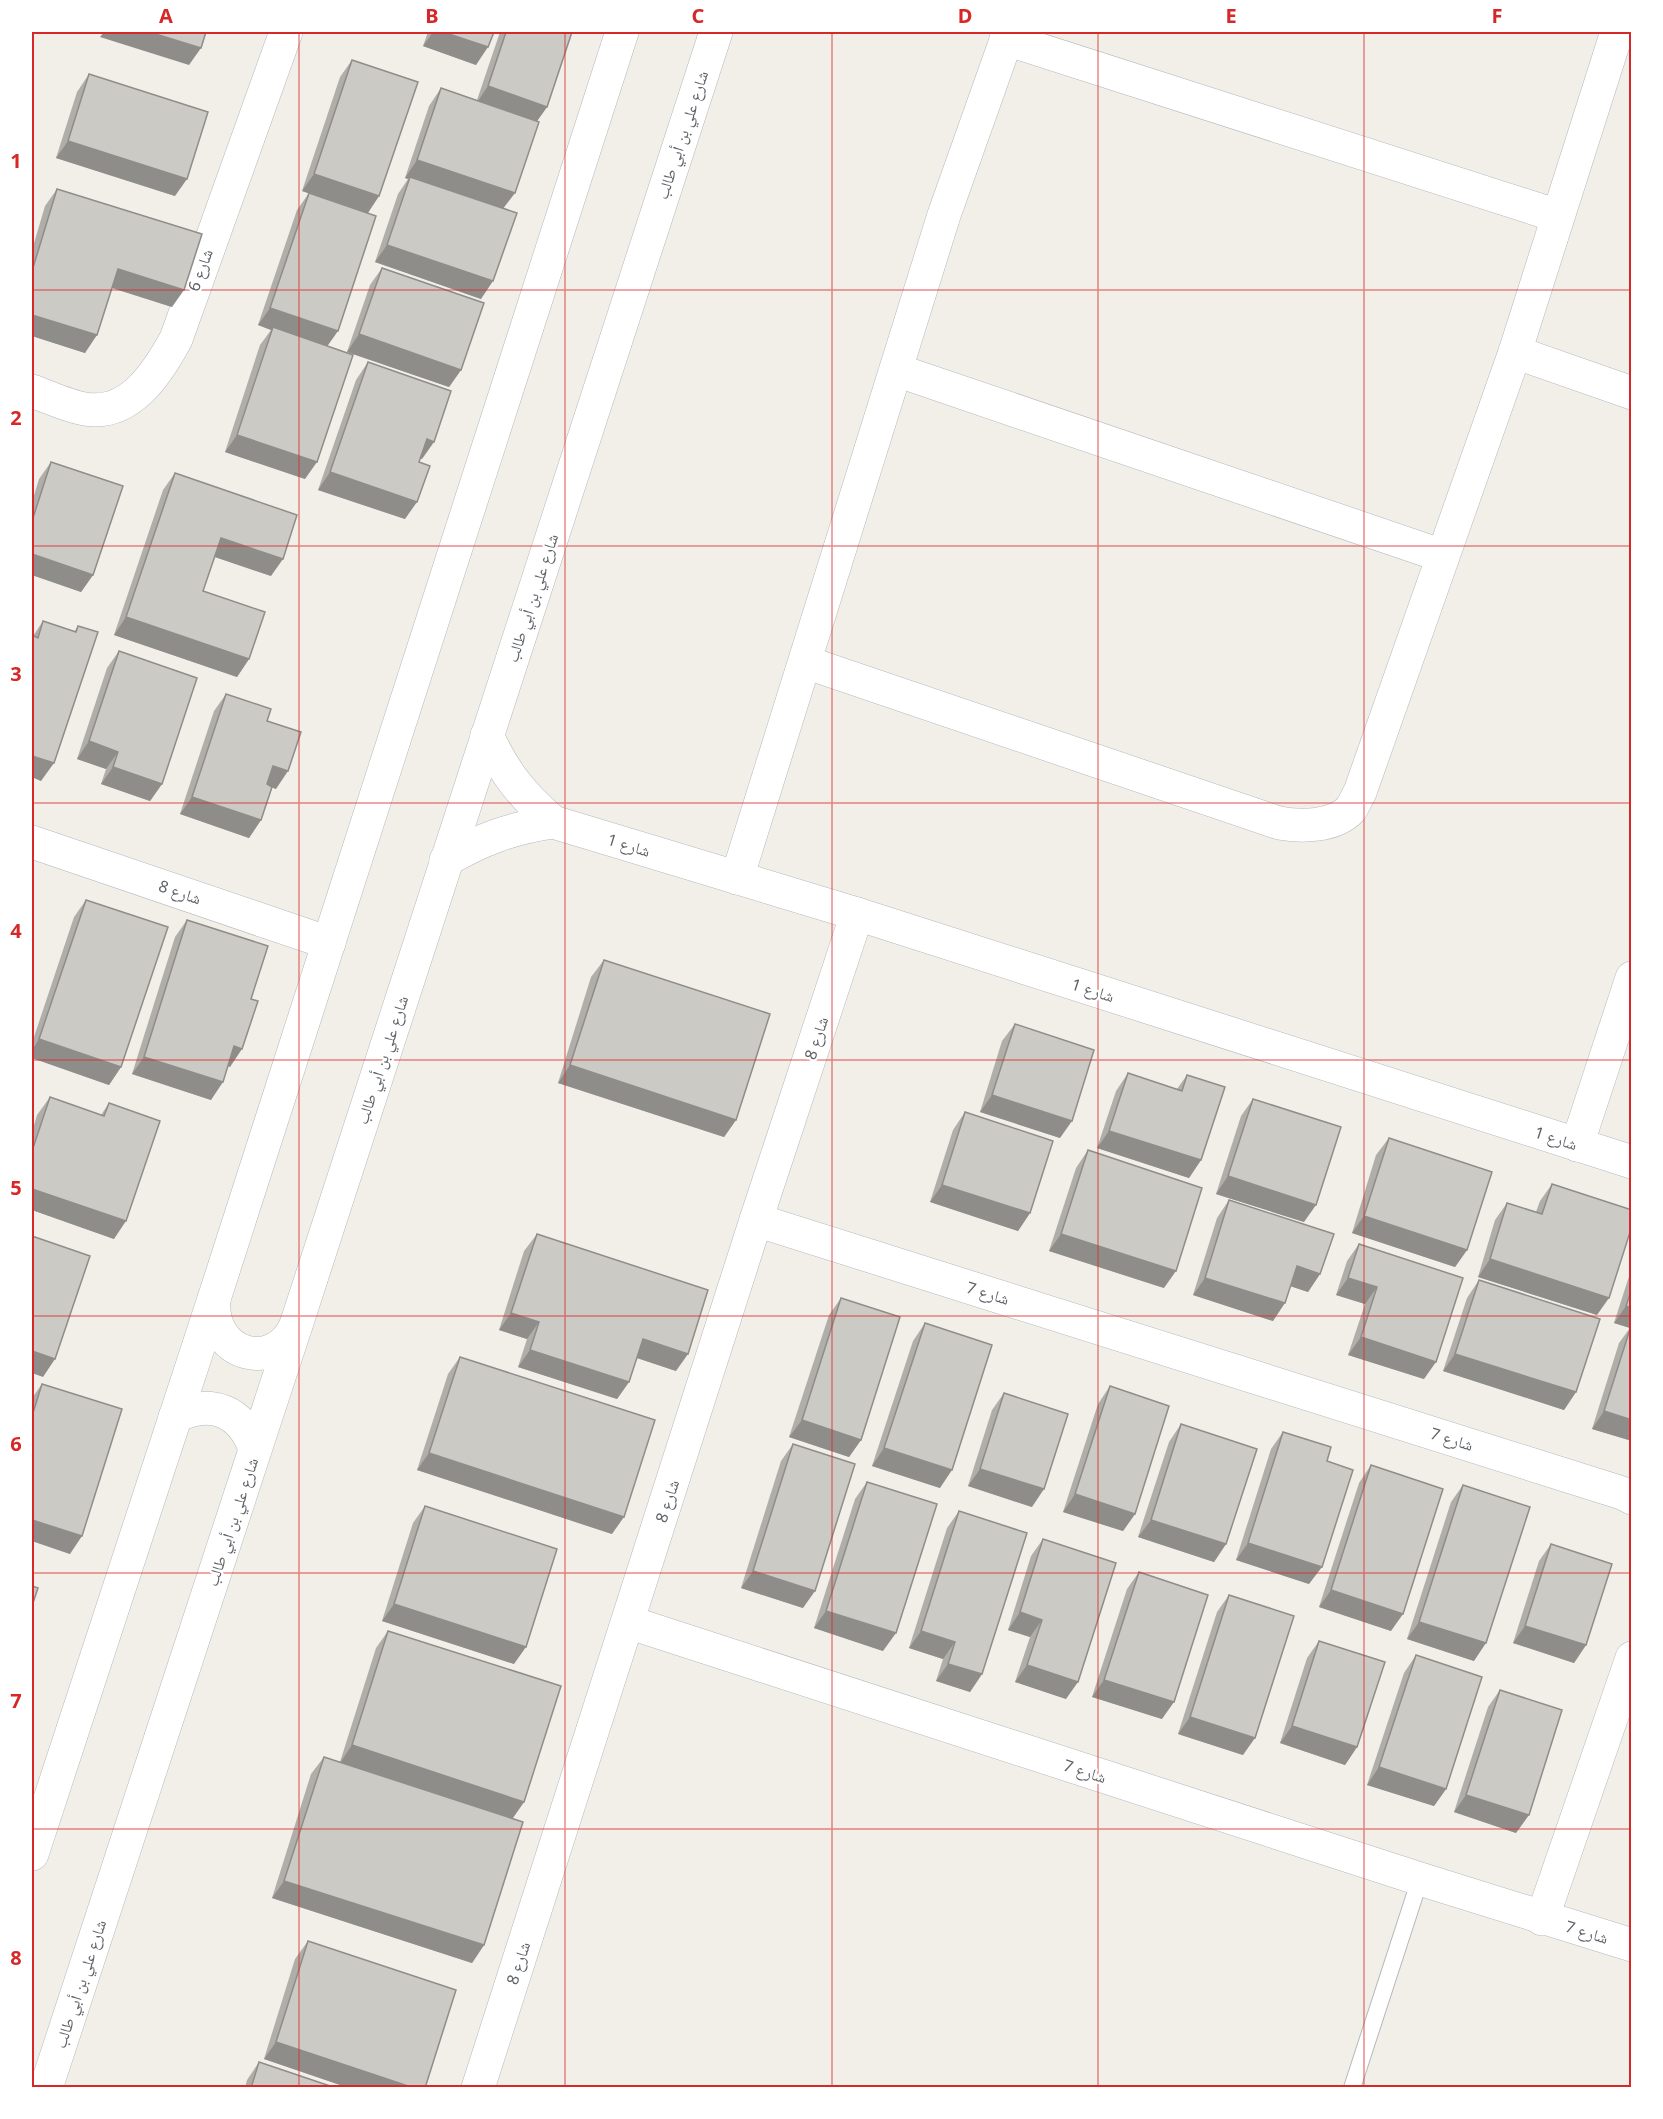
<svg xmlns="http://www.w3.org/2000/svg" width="1663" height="2119" font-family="'Noto Sans','Noto Naskh Arabic',sans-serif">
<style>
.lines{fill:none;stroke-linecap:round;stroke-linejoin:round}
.service-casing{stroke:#b5b8bc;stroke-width:18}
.minor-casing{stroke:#b5b8bc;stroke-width:34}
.tertiary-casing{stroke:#b5b8bc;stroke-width:34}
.service{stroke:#fff;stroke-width:16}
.minor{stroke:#fff;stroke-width:33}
.tertiary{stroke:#fff;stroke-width:33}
.wall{fill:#afaea9}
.shaded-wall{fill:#8f8d8a}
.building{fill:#cccac5;stroke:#8f8d8a;stroke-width:1.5}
.grid{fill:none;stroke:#d62828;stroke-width:1.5;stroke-opacity:0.55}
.labels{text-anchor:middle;stroke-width:4.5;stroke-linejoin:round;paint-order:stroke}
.street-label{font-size:16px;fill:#5f6368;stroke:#fff}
.neatline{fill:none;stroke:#d62828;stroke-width:2}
.grid-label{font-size:20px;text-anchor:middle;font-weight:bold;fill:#d62828}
</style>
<rect width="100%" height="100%" fill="#f1efe8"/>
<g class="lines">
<!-- service casing -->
<g class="service-casing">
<path id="service" d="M1352,2088l68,-209"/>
</g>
<!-- minor casing -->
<g class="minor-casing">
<g id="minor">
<path d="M1006,39l552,177"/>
<path d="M1515,352l117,41"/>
<path d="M896,370l547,186"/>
<path d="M32,391c17,6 35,15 53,18 45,8 73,-37 91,-70l110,-307"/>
<path d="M805,662l474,161c22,4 55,4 72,-14 3,-5 6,-12 9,-17l155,-440 102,-320"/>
<path d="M487,735c17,38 35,60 66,87l304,92 775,248"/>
<path d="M32,842l297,101"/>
<path d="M446,860c36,-21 66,-32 107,-38"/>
<path d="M737,878l207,-663 65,-183"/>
<path d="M1577,1145l55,-167"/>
<path d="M756,1220l866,273 10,5"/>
<path d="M628,1622l792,257 212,66"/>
<path d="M1542,1919l90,-261"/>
<path d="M478,2088l278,-868 101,-306"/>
</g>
</g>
<!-- tertiary casing -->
<g class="tertiary-casing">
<g id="tertiary">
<path d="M214,1299c-5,57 61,75 82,26"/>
<path d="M175,1417c36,-19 67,-6 80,32"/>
<path d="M32,1854l182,-555 408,-1267"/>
<path d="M46,2088l252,-769 418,-1287"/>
</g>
</g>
<!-- service -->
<use href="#service" class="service"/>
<!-- minor -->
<use href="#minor" class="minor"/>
<!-- tertiary -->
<use href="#tertiary" class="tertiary"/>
</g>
<!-- wall -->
<g class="wall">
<path d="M428,32h66l-18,33 -53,-19z"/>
<path d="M500,32h72l-25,75 -10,14 -34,88 -22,90 -106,-37 23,-68 10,-15 -3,-1 24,-72 12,-18 36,12z"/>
<path d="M352,60l27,136 -11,17 -41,133 -22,133 -80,-27 35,-107 11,-15 -13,-5 39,-115 12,-17 -7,-2 38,-114z"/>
<path d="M89,74l86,122 -119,-38 21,-66z"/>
<path d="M57,189l115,118 -60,-19 -27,65 -53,-17v-86l13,-44z"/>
<path d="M382,268l79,102 -12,17 -102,-35 23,-67z"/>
<path d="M368,362l54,97h-2l-15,60 -87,-29 38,-110z"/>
<path d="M51,462l42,113 -12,17 -49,-17v-73l7,-23z"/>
<path d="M175,473l96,103 -56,-19 -12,34 46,68 -12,18 -123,-42 49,-145z"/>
<path d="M43,621l31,11 4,-6 -37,155 -9,-4v-142l1,1z"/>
<path d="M119,651l43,133 -12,17 -49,-17 5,-15 -29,-10 30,-91z"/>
<path d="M226,694l41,27 9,68 -4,-2 -11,33 -12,18 -69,-24 34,-103z"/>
<path d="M86,900l35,167 -12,18 -77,-27v-15l42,-126z"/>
<path d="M187,920l64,79 -21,68 -2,-1 -17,34 -79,-26 43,-137z"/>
<path d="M604,960l132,160 -12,17 -166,-54 33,-106z"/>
<path d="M1015,1024l45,114 -80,-26 22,-71z"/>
<path d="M1128,1073l49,16 10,-14 14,85 -12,18 -92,-30 19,-57z"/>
<path d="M50,1097l51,18 8,-12 5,136 -82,-29v-78l5,-17z"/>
<path d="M1253,1099l51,123 -88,-28 25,-78z"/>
<path d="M965,1112l65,101 -12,18 -88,-29 23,-72z"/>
<path d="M1389,1138l78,112 -12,17 -103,-34 24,-78z"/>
<path d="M1088,1150l76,138 -115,-37 27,-83z"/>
<path d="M1552,1184l45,131 -119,-38 17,-57 12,-17 29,9 4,-11z"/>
<path d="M1229,1200l91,74 -12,18 -18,-6 -17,35 -80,-26 24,-77z"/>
<path d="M537,1234l139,137 -39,-13 -8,24 -12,17 -99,-32 9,-28 -28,-9 25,-79z"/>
<path d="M1359,1244l65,135 -76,-24 17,-51 -29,-9 11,-34z"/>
<path d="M1632,1267v174l-40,-12 27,-86 11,-15 -16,-5z"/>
<path d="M1479,1280l97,112 -12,18 -121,-39 24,-73z"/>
<path d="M841,1298l20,142 -12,17 -60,-20 40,-122z"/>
<path d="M925,1323l15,165 -68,-22 41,-125z"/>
<path d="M460,1357l152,177 -195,-64 31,-96z"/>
<path d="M42,1384l28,170 -38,-13v-143z"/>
<path d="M1110,1386l25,128 -12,17 -60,-19 35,-108z"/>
<path d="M1004,1393l28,114 -64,-21 24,-76z"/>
<path d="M1181,1424l45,120 -12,18 -76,-25 31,-95z"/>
<path d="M1283,1432l44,29 -18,123 -73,-24 35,-111z"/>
<path d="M793,1444l10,164 -62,-20 40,-127z"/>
<path d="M1371,1465l20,166 -72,-24 40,-124z"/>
<path d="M867,1482l16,169 -69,-23 41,-129z"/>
<path d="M1463,1485l11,176 -67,-22 44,-137z"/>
<path d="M425,1506l89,158 -132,-43 31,-98z"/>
<path d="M959,1511l23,163 -12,18 -34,-11 7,-22 -34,-11 38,-120z"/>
<path d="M1043,1539l23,160 -51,-17 15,-45 -22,-7 23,-74z"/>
<path d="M1551,1544l35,101 -12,18 -61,-20 26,-82z"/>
<path d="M1139,1572l23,147 -70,-22 35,-108z"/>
<path d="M1229,1595l14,160 -65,-21 39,-122z"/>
<path d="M388,1631l136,171 -11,16 -29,127 -12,18 -200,-65 39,-124 13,-17 16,5 36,-114z"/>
<path d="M1319,1641l38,106 -12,18 -65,-22 27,-85z"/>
<path d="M1416,1655l30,134 -12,17 -67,-21 37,-112z"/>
<path d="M1500,1690l16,143 -62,-21 34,-105z"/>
<path d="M308,1941l117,147h-76l-85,-29 31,-100z"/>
<path d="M259,2062l77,26h-91l2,-8z"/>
</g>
<!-- shaded-wall -->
<g class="shaded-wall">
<path d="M104,32h45l52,16 -12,17 -89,-28z"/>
<path d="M433,32h10l45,15 -12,18 -53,-19z"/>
<path d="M488,86l59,21 -12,17 -59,-20z"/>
<path d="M68,141l119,38 -12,17 -119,-38z"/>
<path d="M417,160l98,33 -13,17 -92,-33 -2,2 -3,-1z"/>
<path d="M314,174l65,22 -12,18 -65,-23z"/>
<path d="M387,245l106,36 -12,18 -106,-37z"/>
<path d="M118,269l66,21 -12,17 -66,-21z"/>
<path d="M270,308l68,23 -12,17 -53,-21 -2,3 -13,-5z"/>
<path d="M32,315l65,20 -12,18 -53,-17z"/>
<path d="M359,334l102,36 -12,17 -102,-35z"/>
<path d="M237,435l80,27 -12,17 -80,-27z"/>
<path d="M427,439l7,3 -12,17 -8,-3z"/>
<path d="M330,472l87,30 -12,17 -87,-29z"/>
<path d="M221,538l62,21 -12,17 -62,-21z"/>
<path d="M32,554l61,21 -12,17 -49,-17z"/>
<path d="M126,617l123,42 -12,18 -123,-42z"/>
<path d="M89,741l29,11 -12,17 -29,-10z"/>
<path d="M32,756l22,7 -13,18 -9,-4z"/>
<path d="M273,766l15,5 -12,18 -16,-6z"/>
<path d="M113,767l49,17 -12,17 -49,-17z"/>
<path d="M192,797l69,23 -12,18 -69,-24z"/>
<path d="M39,1039l82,28 -12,18 -77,-27v-8z"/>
<path d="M234,1046l8,3 -12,18 -8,-4z"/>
<path d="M144,1057l79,25 -12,18 -79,-26z"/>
<path d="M570,1065l166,55 -12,17 -166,-54z"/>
<path d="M992,1095l80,26 -12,17 -80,-26z"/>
<path d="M1109,1131l92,29 -12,18 -92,-30z"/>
<path d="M1228,1176l88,29 -12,17 -88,-28z"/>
<path d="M942,1185l88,28 -12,18 -88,-29z"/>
<path d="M32,1189l94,32 -12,18 -82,-29z"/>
<path d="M1364,1216l103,34 -12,17 -103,-34z"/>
<path d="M1061,1234l115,37 -12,17 -115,-37z"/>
<path d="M1490,1259l119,39 -12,17 -119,-38z"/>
<path d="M1297,1266l23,8 -12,18 -24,-8z"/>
<path d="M1205,1278l80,25 -12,18 -80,-26z"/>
<path d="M1348,1278l29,9 -12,17 -29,-9z"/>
<path d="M1626,1306l6,2v21l-1,-3 -1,2 -16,-5z"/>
<path d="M511,1313l28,9 -12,17 -28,-9z"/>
<path d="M1361,1337l75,25 -12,17 -76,-24z"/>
<path d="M643,1339l45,15 -12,17 -45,-15z"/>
<path d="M530,1350l99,32 -12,17 -99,-32z"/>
<path d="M32,1351l23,8 -12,18 -11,-4z"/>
<path d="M1455,1354l121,38 -12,18 -121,-39z"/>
<path d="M1604,1411l28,9v21l-40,-12z"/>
<path d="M802,1420l59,20 -12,17 -60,-20z"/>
<path d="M884,1448l68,22 -12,18 -68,-22z"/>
<path d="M429,1453l195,64 -12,17 -195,-64z"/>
<path d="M980,1469l64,20 -12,18 -64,-21z"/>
<path d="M1075,1494l60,20 -12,17 -60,-19z"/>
<path d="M32,1520l50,16 -12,18 -38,-13z"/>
<path d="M1151,1520l75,24 -12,18 -76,-25z"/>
<path d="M1248,1543l74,24 -13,17 -73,-24z"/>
<path d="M753,1571l62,20 -12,17 -62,-20z"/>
<path d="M1331,1590l72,24 -12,17 -72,-24z"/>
<path d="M394,1604l132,43 -12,17 -132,-43z"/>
<path d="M826,1611l70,22 -13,18 -69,-23z"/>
<path d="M1020,1612l22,8 -12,17 -22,-7z"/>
<path d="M1419,1622l67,21 -12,18 -67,-22z"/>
<path d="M1525,1626l61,19 -12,18 -61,-20z"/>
<path d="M921,1631l34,11 -12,17 -34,-11z"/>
<path d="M948,1664l34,10 -12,18 -34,-11z"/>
<path d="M1027,1665l51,17 -12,17 -51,-17z"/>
<path d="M1104,1680l70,22 -12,17 -70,-22z"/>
<path d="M1190,1717l65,21 -12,17 -65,-21z"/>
<path d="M1292,1726l65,21 -12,18 -65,-22z"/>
<path d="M352,1745l172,57 -12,17 -172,-56z"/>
<path d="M1379,1767l67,22 -12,17 -67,-21z"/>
<path d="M1466,1795l63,20 -13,18 -62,-21z"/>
<path d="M284,1881l200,64 -12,18 -200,-65z"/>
<path d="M276,2042l138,46h-65l-85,-29z"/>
</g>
<!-- building -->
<g class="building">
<path d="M149,32h57l-5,16z"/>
<path d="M443,32h51l-6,15z"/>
<path d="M506,32h66l-25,75 -59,-21z"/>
<path d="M352,60l66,22 -39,114 -65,-22z"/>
<path d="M89,74l119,38 -21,67 -119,-38z"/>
<path d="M441,88l98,34 -24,71 -98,-33z"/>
<path d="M410,177l107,36 -24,68 -106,-36z"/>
<path d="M57,189l145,45 -18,56 -66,-21 -21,66 -65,-20v-44z"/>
<path d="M309,193l67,23 -38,115 -68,-23z"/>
<path d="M382,268l102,35 -23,67 -102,-36z"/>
<path d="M273,327l80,28 -36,107 -80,-27z"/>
<path d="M368,362l83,29 -17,51 -7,-3 -8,23 11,4 -13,36 -87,-30z"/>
<path d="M51,462l72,24 -30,89 -61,-21v-33z"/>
<path d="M175,473l122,42 -14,44 -62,-21 -18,53 62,21 -16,47 -123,-42z"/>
<path d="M43,621l33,11 2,-6 20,6 -44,131 -22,-7v-121l6,3z"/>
<path d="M119,651l78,27 -35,106 -49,-17 5,-15 -29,-11z"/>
<path d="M226,694l45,15 -4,12 34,11 -13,39 -15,-5 -6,18 5,3 -11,33 -69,-23z"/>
<path d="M86,900l82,27 -47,140 -82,-28z"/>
<path d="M187,920l81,26 -17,53 7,2 -16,48 -8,-3 -11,36 -79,-25z"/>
<path d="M604,960l166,54 -34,106 -166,-55z"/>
<path d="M1015,1024l79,26 -22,71 -80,-26z"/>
<path d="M1128,1073l54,18 5,-16 38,12 -24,73 -92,-29z"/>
<path d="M50,1097l54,19 5,-13 51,18 -34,100 -94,-32v-38z"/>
<path d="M1253,1099l88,28 -25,78 -88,-29z"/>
<path d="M965,1112l88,29 -23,72 -88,-28z"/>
<path d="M1389,1138l103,34 -25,78 -103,-34z"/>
<path d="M1088,1150l114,38 -26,83 -115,-37z"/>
<path d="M1552,1184l80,26v16l-23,72 -119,-39 17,-56 35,11z"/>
<path d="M1229,1200l105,34 -14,40 -23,-8 -12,37 -80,-25z"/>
<path d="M537,1234l171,56 -20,64 -45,-15 -14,43 -99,-32 9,-28 -28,-9z"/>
<path d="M32,1236l58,20 -35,103 -23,-8z"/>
<path d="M1359,1244l104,34 -27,84 -75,-25 16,-50 -29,-9z"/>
<path d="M1479,1280l121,39 -24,73 -121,-38z"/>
<path d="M1632,1288v20l-6,-2z"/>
<path d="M841,1298l59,19 -39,123 -59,-20z"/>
<path d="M925,1323l67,22 -40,125 -68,-22z"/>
<path d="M1631,1326h1v94l-28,-9z"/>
<path d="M460,1357l195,63 -31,97 -195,-64z"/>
<path d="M42,1384l80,25 -40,127 -50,-16v-104z"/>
<path d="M1110,1386l59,20 -34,108 -60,-20z"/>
<path d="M1004,1393l64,21 -24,75 -64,-20z"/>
<path d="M1181,1424l76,25 -31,95 -75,-24z"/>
<path d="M1283,1432l48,15 -4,14 26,9 -31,97 -74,-24z"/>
<path d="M793,1444l62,20 -40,127 -62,-20z"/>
<path d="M1371,1465l72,24 -40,125 -72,-24z"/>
<path d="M867,1482l70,22 -41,129 -70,-22z"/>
<path d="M1463,1485l67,22 -44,136 -67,-21z"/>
<path d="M425,1506l132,43 -31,98 -132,-43z"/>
<path d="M959,1511l68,22 -45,141 -34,-10 7,-22 -34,-11z"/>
<path d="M1043,1539l73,24 -38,119 -51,-17 15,-45 -22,-8z"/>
<path d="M1551,1544l61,20 -26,81 -61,-19z"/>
<path d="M1139,1572l69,23 -34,107 -70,-22z"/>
<path d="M32,1586l6,2 -6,18z"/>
<path d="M1229,1595l65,21 -39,122 -65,-21z"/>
<path d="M388,1631l173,55 -37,116 -172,-57z"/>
<path d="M1319,1641l66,21 -28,85 -65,-21z"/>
<path d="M1416,1655l66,22 -36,112 -67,-22z"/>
<path d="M1500,1690l62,20 -33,105 -63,-20z"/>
<path d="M324,1757l199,65 -39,123 -200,-64z"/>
<path d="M308,1941l148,49 -31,98h-11l-138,-46z"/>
<path d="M259,2062l77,26h-85z"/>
</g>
<!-- grid -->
<path class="grid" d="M299,32v2056M565,32v2056M832,32v2056M1098,32v2056M1364,32v2056M32,290h1600M32,546h1600M32,803h1600M32,1060h1600M32,1316h1600M32,1573h1600M32,1829h1600"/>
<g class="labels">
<!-- street labels -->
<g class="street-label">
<text transform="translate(682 135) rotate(-72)" y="6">شارع علي بن أبي طالب</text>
<text transform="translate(200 270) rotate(-70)" y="6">شارع 6</text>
<text transform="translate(532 598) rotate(-72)" y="6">شارع علي بن أبي طالب</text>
<text transform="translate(629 845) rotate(17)" y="6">شارع 1</text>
<text transform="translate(180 892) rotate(19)" y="6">شارع 8</text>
<text transform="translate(1093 990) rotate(18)" y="6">شارع 1</text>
<text transform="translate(816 1038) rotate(-72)" y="6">شارع 8</text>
<text transform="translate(382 1060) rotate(-72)" y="6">شارع علي بن أبي طالب</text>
<text transform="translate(1556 1138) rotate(18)" y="6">شارع 1</text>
<text transform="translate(988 1293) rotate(17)" y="6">شارع 7</text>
<text transform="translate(1452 1439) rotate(17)" y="6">شارع 7</text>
<text transform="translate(667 1501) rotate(-72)" y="6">شارع 8</text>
<text transform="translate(232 1522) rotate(-72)" y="6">شارع علي بن أبي طالب</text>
<text transform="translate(1085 1771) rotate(18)" y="6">شارع 7</text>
<text transform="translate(1587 1932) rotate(17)" y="6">شارع 7</text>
<text transform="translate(518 1963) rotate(-72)" y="6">شارع 8</text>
<text transform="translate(80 1984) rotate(-72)" y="6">شارع علي بن أبي طالب</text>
</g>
</g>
<!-- border -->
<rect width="1663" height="2119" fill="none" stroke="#ffffff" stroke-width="66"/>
<rect x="33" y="33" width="1597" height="2053" class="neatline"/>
<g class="grid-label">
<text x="166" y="23">A</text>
<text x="432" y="23">B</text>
<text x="698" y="23">C</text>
<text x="965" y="23">D</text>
<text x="1231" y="23">E</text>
<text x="1497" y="23">F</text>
<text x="16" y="168">1</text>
<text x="16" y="425">2</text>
<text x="16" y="681">3</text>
<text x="16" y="938">4</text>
<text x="16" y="1195">5</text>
<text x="16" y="1451">6</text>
<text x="16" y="1708">7</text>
<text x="16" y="1965">8</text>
</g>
</svg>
